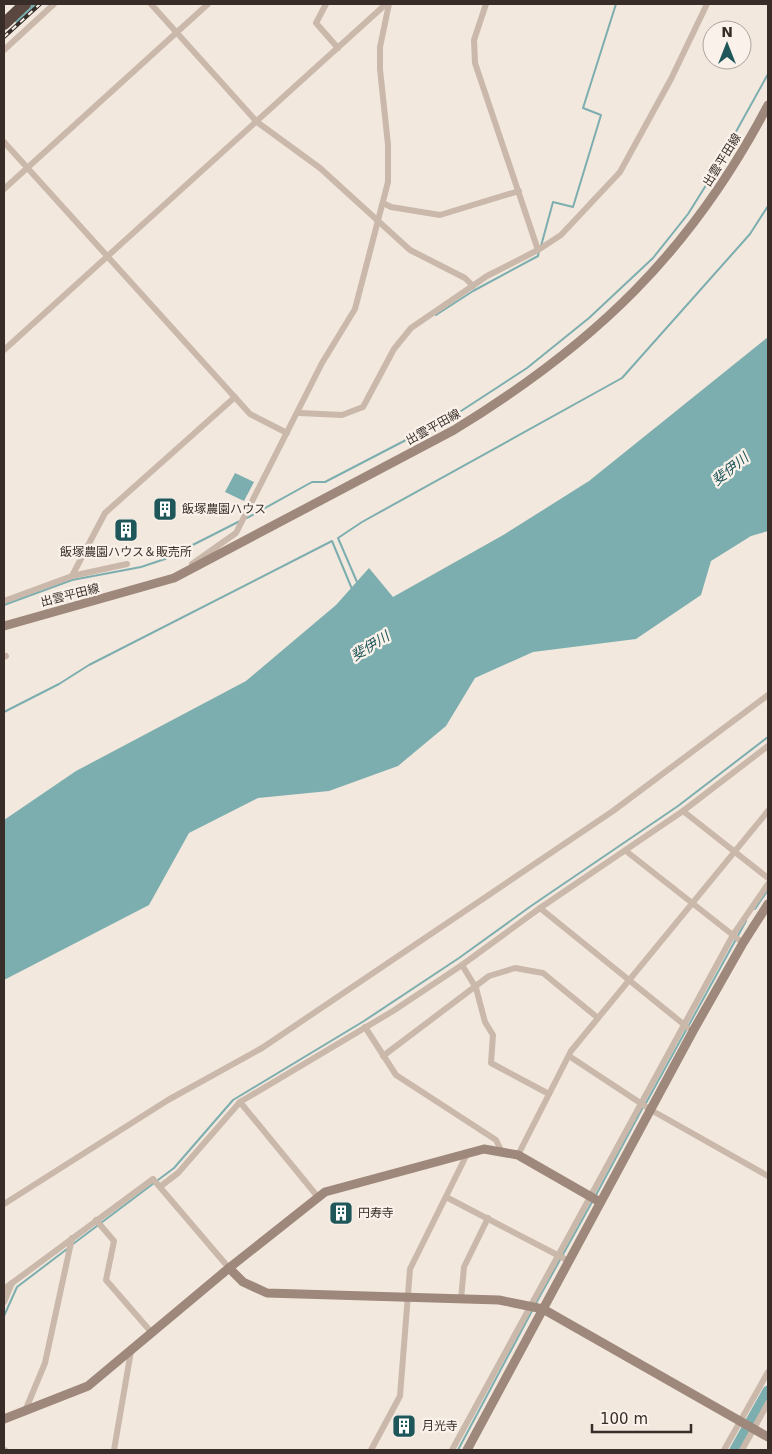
<svg xmlns="http://www.w3.org/2000/svg" width="772" height="1454" font-family="'DejaVu Sans','Noto Sans JP',sans-serif">
<style>
.water{fill:#7daeaf}
.lines{fill:none;stroke-linecap:round;stroke-linejoin:round}
.stream{stroke:#7daeaf;stroke-width:2}
.river{stroke:#7daeaf;stroke-width:11}
.street{stroke:#cab8aa;stroke-width:6}
.secondary{stroke:#9e877b;stroke-width:9}
.highway{stroke:#594740;stroke-width:12}
.rail-casing{stroke:#382d29;stroke-width:4}
.rail{stroke:#faf2ea;stroke-width:2;stroke-dasharray:5.5;stroke-linecap:butt}
.labels{text-anchor:middle;stroke-width:4.5;stroke-linejoin:round;paint-order:stroke}
.street-label{font-size:12px;fill:#382d29;stroke:#faf2ea}
.poi-label{font-size:12px;fill:#382d29;stroke:#faf2ea;text-anchor:start}
.water-label{font-size:14px;font-style:italic;fill:#1f5659;stroke:#faf2ea}
</style>
<rect width="100%" height="100%" fill="#f2e8de"/>
<!-- water -->
<g class="water">
<path d="M768,337v194l-17,5 -40,25 -10,34 -65,44 -103,13 -58,26 -29,48 -48,40 -69,25 -71,7 -69,35 -40,72 -145,75v-160l72,-49 170,-90 90,-76 33,-37 24,29 112,-63 84,-53z"/>
<path d="M235,473l19,9 -10,19 -19,-9z"/>
</g>
<g class="lines">
<!-- stream -->
<g class="stream">
<path d="M541,246l12,-44 20,5 28,-92 -18,-7 33,-104"/>
<path d="M436,315l37,-24 65,-35 1,-5"/>
<path d="M247,518l65,-36h13l133,-69 69,-45 62,-50 64,-60 35,-44 20,-32 60,-108"/>
<path d="M357,582l-19,-44 24,-16 260,-144 128,-144 18,-28"/>
<path d="M4,605l68,-25 69,-13 24,-8 75,-38"/>
<path d="M4,712l55,-28 30,-19 243,-124 20,48"/>
<path d="M755,909l13,-19"/>
<path d="M646,1103l100,-182"/>
<path d="M596,1195l47,-88"/>
<path d="M73,1244l101,-76 59,-68 131,-79 95,-63 72,-52 147,-100 90,-69"/>
<path d="M535,1305l57,-103"/>
<path d="M4,1316l13,-29 50,-38"/>
<path d="M458,1450l75,-141"/>
</g>
<!-- river -->
<g class="river">
<path d="M19,18l15,-14"/>
<path d="M735,1450l33,-59"/>
</g>
<!-- street -->
<g class="street">
<path d="M151,4l106,118 63,46 90,82 55,28 8,8"/>
<path d="M326,4l-10,19 22,25"/>
<path d="M486,4l-12,36 1,23 63,187"/>
<path d="M4,50l50,-46"/>
<path d="M4,142l246,272 37,19"/>
<path d="M4,189l204,-185"/>
<path d="M383,203l8,4 49,8 79,-24"/>
<path d="M4,350l382,-346"/>
<path d="M299,413l43,2 21,-8 31,-58 17,-21 76,-52 51,-26 23,-15 59,-63 51,-93 36,-75"/>
<path d="M192,564l44,-31 86,-170 33,-54 33,-127v-37l-8,-76v-22l9,-43"/>
<path d="M72,576l33,-63 130,-116"/>
<path d="M4,601l68,-25 55,-12"/>
<path d="M4,657l2,-1"/>
<path d="M683,811l85,67"/>
<path d="M626,851l117,92"/>
<path d="M540,908l147,119"/>
<path d="M462,965l14,23 9,34 8,13 -2,28 58,31"/>
<path d="M365,1027l31,48 100,65 5,10"/>
<path d="M383,1056l106,-80 26,-8 28,5 55,45"/>
<path d="M569,1056l82,54 117,66"/>
<path d="M240,1102l78,95"/>
<path d="M518,1155l53,-104 197,-240"/>
<path d="M161,1186l17,-13 62,-71 153,-91 69,-46 78,-57 143,-97 85,-65"/>
<path d="M446,1197l123,64"/>
<path d="M4,1204l164,-104 94,-52 351,-237 155,-116"/>
<path d="M96,1220l18,21 -8,39 46,53"/>
<path d="M4,1289l149,-110 76,89"/>
<path d="M461,1299l3,-32 24,-49"/>
<path d="M4,1302l8,-19"/>
<path d="M25,1411l20,-48 27,-125"/>
<path d="M4,1450h1"/>
<path d="M114,1450l17,-99"/>
<path d="M371,1450l29,-54 10,-127 58,-117"/>
<path d="M452,1450l281,-515 35,-51"/>
<path d="M724,1450l44,-78"/>
<path d="M742,1450l26,-47"/>
</g>
<!-- secondary -->
<g class="secondary">
<path d="M4,626l170,-48 280,-148c141,-86 237,-178 314,-325"/>
<path d="M229,1268l14,14 24,11 232,7 44,9 225,128"/>
<path d="M4,1419l84,-33 141,-118 96,-76 159,-43 34,6 82,47"/>
<path d="M467,1450l226,-419 50,-88 25,-39"/>
</g>
<!-- highway -->
<path class="highway" d="M4,24l21,-20"/>
<!-- rail casing -->
<g class="rail-casing">
<path id="rail" d="M4,37l36,-33"/>
</g>
<!-- rail -->
<use href="#rail" class="rail"/>
</g>
<!-- icons -->
<defs>
<g id="building-square" transform="scale(1.25)"><rect x="-9" y="-9" width="18" height="18" rx="4" fill="#1f5659" stroke="#faf2ea"/><path d="M-4-6H4V6H1V3H-1V6H-4ZM-2.5-4.3h1.7v1.8h-1.7ZM.8-4.3h1.7v1.8H.8ZM-2.5-1h1.7V.8h-1.7ZM.8-1h1.7V.8H.8Z" fill="#fff"/></g>
</defs>
<g fill-rule="evenodd">
<use href="#building-square" x="165" y="509"/>
<use href="#building-square" x="126" y="530"/>
<use href="#building-square" x="341" y="1213"/>
<use href="#building-square" x="404" y="1426"/>
</g>
<g class="labels">
<!-- street labels -->
<g class="street-label">
<text transform="translate(722 160) rotate(-58)" y="4">出雲平田線</text>
<text transform="translate(433 427) rotate(-29)" y="4">出雲平田線</text>
<text transform="translate(70 595) rotate(-14)" y="4">出雲平田線</text>
</g>
<!-- poi labels -->
<g class="poi-label">
<text x="182" y="513">飯塚農園ハウス</text>
<text x="126" y="556" text-anchor="middle">飯塚農園ハウス＆販売所</text>
<text x="358" y="1217">円寿寺</text>
<text x="422" y="1430">月光寺</text>
</g>
<!-- water labels -->
<g class="water-label">
<text transform="translate(730 469) rotate(-39)" y="5">斐伊川</text>
<text transform="translate(370 646) rotate(-32)" y="5">斐伊川</text>
</g>
</g>
<!-- border -->
<rect width="772" height="1454" fill="none" stroke="#382d29" stroke-width="10"/>
<!-- north arrow -->
<g transform="translate(727 45)"><circle r="24" fill="#faf2ea" stroke="#aca39d"/>
<path d="M0-4L9 19L0 12L-9 19Z" fill="#1f5659"/>
<text y="-8" font-size="14" font-weight="bold" text-anchor="middle" fill="#382d29">N</text>
</g>
<!-- scale -->
<path d="M592 1424v8h99v-8" fill="none" stroke="#382d29" stroke-width="2.5"/>
<text x="600" y="1424" font-size="15" fill="#382d29" stroke="#faf2ea" stroke-width="4" paint-order="stroke">100 m</text>
</svg>
